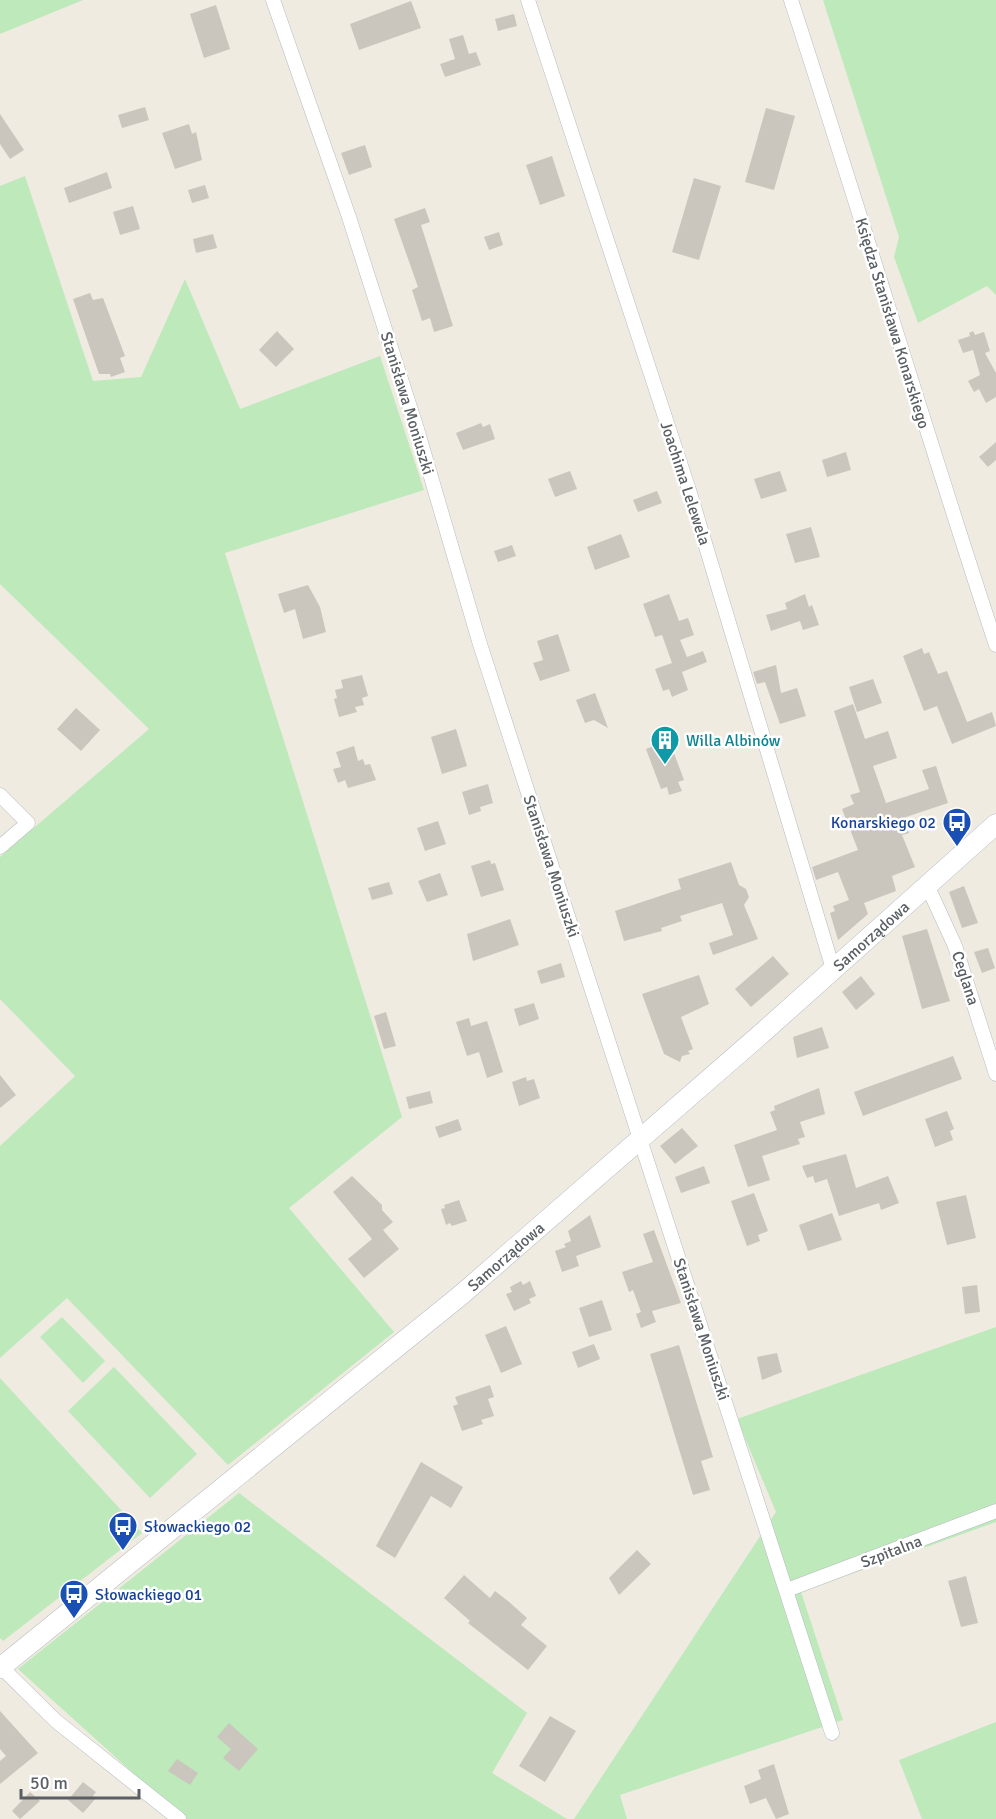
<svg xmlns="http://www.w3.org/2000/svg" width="996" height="1819" font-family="Signika,sans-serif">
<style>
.green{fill:#bde9bb}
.building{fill:#cac6be}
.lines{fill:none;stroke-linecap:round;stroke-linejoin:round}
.street-casing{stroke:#b7babf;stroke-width:15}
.secondary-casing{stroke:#b7bcc2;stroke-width:21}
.street{stroke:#fff;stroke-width:14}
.secondary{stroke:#fff;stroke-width:20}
.labels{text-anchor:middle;stroke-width:5;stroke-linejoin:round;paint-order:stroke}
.street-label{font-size:16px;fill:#5a5f64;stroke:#fff}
.culture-label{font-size:16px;fill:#0d838f;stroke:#fff;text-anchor:start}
.transit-label{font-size:16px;fill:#164399;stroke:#fff;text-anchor:start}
</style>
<rect width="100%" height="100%" fill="#efebe1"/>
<!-- green -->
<g class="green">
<path d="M0,0h83l-83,34z"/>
<path d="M823,0h173v295l-9,-9 -69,37 -24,-66 5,-20z"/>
<path d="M25,176l68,205 48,-4 44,-98 55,130 140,-53 44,134 -199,63 177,564 -113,91 105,124 -166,133 -161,-167 -67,60v-212l75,-70 -75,-77v-142l149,-128 -149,-145v-398z"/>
<path d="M62,1317l43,44 -22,22 -43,-46z"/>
<path d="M996,1327v195l-195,70 42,128 -223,75 7,24h-53l202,-307 -39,-93z"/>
<path d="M114,1367l83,87 -47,44 -82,-87z"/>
<path d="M0,1378l142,155 -139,108 -3,-3z"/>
<path d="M239,1493l288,220 -35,60 75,46h-383l-166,-150z"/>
<path d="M996,1722v97h-74l-23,-59z"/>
</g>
<!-- building -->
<g class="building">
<path d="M411,1l10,27 -62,22 -9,-26z"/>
<path d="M216,5l14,44 -26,9 -14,-44z"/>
<path d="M514,14l3,12 -19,5 -3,-12z"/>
<path d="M463,35l6,19 7,-2 5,13 -36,12 -5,-13 15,-5 -6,-20z"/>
<path d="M145,107l4,13 -27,8 -4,-13z"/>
<path d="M766,108l29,8 -21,74 -29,-8z"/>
<path d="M0,114l24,36 -14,9 -10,-15z"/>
<path d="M189,124l3,10 4,-2 6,28 -27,9 -13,-36z"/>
<path d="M365,145l7,22 -23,8 -8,-22z"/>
<path d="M552,156l13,40 -25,9 -14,-40z"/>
<path d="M107,172l5,16 -43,15 -5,-15z"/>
<path d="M694,178l27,8 -22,74 -27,-8z"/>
<path d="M205,185l4,13 -17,5 -4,-13z"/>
<path d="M133,206l7,23 -20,6 -7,-23z"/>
<path d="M425,208l5,14 -9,3 32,101 -19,6 -4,-14 -8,3 -10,-31 6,-3 -24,-68z"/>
<path d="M499,232l4,13 -14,5 -5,-13z"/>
<path d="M213,234l4,14 -21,5 -3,-14z"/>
<path d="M90,293l3,7 10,-2 22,58 -5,2 5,14 -14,5 -1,-3h-11l-26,-75z"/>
<path d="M277,331l17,18 -18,18 -17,-17z"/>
<path d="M973,331l2,4 9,-3 6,19 -5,2 11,20v24l-10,6 -7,-14 -5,3 -6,-11 12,-6 -7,-25 -10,3 -5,-13 12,-4 -1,-3z"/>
<path d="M481,423l2,4 7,-3 5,15 -32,11 -7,-17z"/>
<path d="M996,442v18l-8,7 -9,-10z"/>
<path d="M846,452l5,18 -24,7 -5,-17z"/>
<path d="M570,471l7,18 -22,8 -7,-18z"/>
<path d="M780,471l7,20 -26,8 -7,-20z"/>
<path d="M657,491l5,12 -24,9 -5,-12z"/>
<path d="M811,527l9,30 -25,6 -9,-29z"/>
<path d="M621,534l9,23 -35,13 -8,-23z"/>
<path d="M512,545l4,11 -18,6 -4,-11z"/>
<path d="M308,585l12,22 6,25 -23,7 -8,-30 -11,4 -6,-19z"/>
<path d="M669,594l10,27 9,-3 6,17 -14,5 7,17 16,-6 4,11 -25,10 6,18 -16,7 -3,-8 -6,2 -8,-22 17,-6 -10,-28 -7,2 -12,-33z"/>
<path d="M805,594l4,13 3,-2 7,20 -16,5 -3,-9 -29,10 -5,-16 21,-6 -2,-6z"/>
<path d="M558,634l12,37 -30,10 -7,-18 10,-3 -6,-19z"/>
<path d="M922,648l2,6 5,-2 9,22 9,-3 20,51 25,-10 4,14 -44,18 -15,-38 -13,5 -21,-55z"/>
<path d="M776,665l5,28 16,-5 9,28 -26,8 -15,-42 -8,2 -4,-12z"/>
<path d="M362,675l6,21 -6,2 2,7 -9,2 2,5 -18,5 -5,-18 3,-1 -2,-8 8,-2 -2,-8z"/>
<path d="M873,679l9,24 -25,9 -8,-25z"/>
<path d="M595,693l13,35 -14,-8 -9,3 -9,-23z"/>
<path d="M853,704l12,35 23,-8 9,27 -24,8 13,37 43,-14 -7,-19 14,-4 12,37 -45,15 6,15 -7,2 13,32 -23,9 4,15 -32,12 4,11 -30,26 -8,-27 5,-2 -2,-5 16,-6 -11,-28 -22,8 -4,-13 46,-17 -16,-41 12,-5 -4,-9 10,-3 -26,-81z"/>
<path d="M76,708l24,22 -19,21 -24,-22z"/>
<path d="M456,729l11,37 -25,8 -11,-37z"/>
<path d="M669,740l15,40 -6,2 4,9 -13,4 -2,-8 -6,2 -15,-40z"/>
<path d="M354,746l4,15 5,-2 2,6 5,-1 6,16 -28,8 -3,-8 -7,3 -5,-14 8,-2 -5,-15z"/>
<path d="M488,784l5,19 -13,4 1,4 -12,4 -7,-23z"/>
<path d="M438,821l8,23 -21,7 -8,-23z"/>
<path d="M490,860l1,4 4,-1 9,27 -23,7 -10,-31z"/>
<path d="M731,862l8,23 7,4 3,8 -5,8 14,34 -45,16 -4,-12 24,-8 -11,-32 -42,13 2,5 -21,7 1,3 -38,10 -9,-30 66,-22 -3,-10z"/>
<path d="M440,873l8,22 -21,7 -9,-21z"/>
<path d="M389,882l4,12 -21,6 -4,-12z"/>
<path d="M964,886l14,37 -16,5 -13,-36z"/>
<path d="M510,919l9,26 -46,16 -6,-27z"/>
<path d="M927,929l23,72 -28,8 -20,-73z"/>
<path d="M988,948l7,20 -13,5 -8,-21z"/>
<path d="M773,956l16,18 -38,33 -16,-18z"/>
<path d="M561,963l4,14 -24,7 -4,-13z"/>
<path d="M699,975l10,29 -28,13 12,32 -5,2 2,3 -8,2 -2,6 -16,-8 -22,-60z"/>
<path d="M861,976l14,18 -19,16 -14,-18z"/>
<path d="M534,1003l5,16 -20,7 -5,-17z"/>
<path d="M386,1012l10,34 -12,3 -10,-33z"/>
<path d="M469,1018l2,8 16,-5 16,51 -16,6 -8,-26 -12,4 -11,-34z"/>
<path d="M822,1027l7,21 -32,10 -4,-21z"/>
<path d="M953,1056l9,23 -99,37 -9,-24z"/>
<path d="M0,1075l16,20 -16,13z"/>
<path d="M526,1077l1,4 7,-2 6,19 -21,8 -7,-24z"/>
<path d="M819,1088l6,26 -25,8 5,15 -7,2 2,5 -38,12 8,24 -22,7 -14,-42 43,-15 -7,-18 5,-2 -1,-4z"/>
<path d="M430,1091l3,12 -24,6 -3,-12z"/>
<path d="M947,1111l7,18 -4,2 3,9 -18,7 -10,-28z"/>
<path d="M458,1119l4,11 -23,8 -4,-11z"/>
<path d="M682,1128l16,18 -23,18 -15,-18z"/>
<path d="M846,1154l10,34 32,-12 11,27 -18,7 -2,-7 -40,13 -12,-37 -12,4 -2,-7 -6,2 -5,-12z"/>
<path d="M704,1166l6,17 -29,10 -6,-16z"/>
<path d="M352,1176l30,29v5l11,12 -10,8 16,19 -35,29 -16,-19 24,-20 -39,-47z"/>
<path d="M754,1193l14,38 -10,4 2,6 -13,5 -16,-45z"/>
<path d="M966,1195l10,43 -29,7 -11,-43z"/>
<path d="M459,1200l8,21 -15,5 -2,-3 -4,2 -5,-16 4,-1 -1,-3z"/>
<path d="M832,1213l10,27 -34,11 -9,-26z"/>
<path d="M590,1215l11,32 -25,9 3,10 -17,6 -7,-21 11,-4 -2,-3 7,-3 -3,-10z"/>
<path d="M654,1230l27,73 -29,8 4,11 -15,6 -5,-14 5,-2 -8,-22 -4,2 -7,-20 31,-10 -10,-28z"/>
<path d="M521,1281l2,4 7,-4 6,15 -7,3 2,4 -17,8 -8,-17 6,-2 -2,-5z"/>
<path d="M977,1285l3,27 -15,2 -3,-27z"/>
<path d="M602,1300l10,30 -23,7 -10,-29z"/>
<path d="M506,1326l16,38 -21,9 -16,-38z"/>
<path d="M594,1344l6,15 -22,9 -6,-16z"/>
<path d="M679,1345l34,112 -12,4 9,29 -17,5 -43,-141z"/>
<path d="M777,1353l5,19 -20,8 -5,-23z"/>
<path d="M490,1385l4,12 -6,2 6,17 -13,4 2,4 -21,7 -9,-25 5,-2 -3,-7z"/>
<path d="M421,1462l42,25 -12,21 -20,-12 -36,62 -19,-12z"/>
<path d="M637,1550l14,14 -32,31 -10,-17z"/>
<path d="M464,1575l26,23 5,-7 13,10 19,17 -6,7 26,21 -19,24 -60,-47 2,-2 -26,-23z"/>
<path d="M966,1576l12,47 -17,4 -13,-46z"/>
<path d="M0,1711l38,42 -38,31v-23l6,-5 -6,-7z"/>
<path d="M550,1716l26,15 -31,51 -26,-16z"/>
<path d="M229,1723l29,26 -19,22 -16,-13 8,-9 -14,-12z"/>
<path d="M177,1759l21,14 -8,12 -22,-14z"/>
<path d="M774,1764l15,50 -13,5 -10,-21 -16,6 -6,-18 17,-7 -3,-9z"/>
<path d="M83,1782l13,10 -3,4 3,2 -13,15 -15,-13z"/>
<path d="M30,1792l10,9 -20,18 -8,-8z"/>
</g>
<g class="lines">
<!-- street casing -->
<g class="street-casing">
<g id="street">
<path d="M273,0l76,217 68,212 62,212 353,1092"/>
<path d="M528,0l161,490 144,479"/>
<path d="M791,0c70,214 134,430 205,645"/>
<path d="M0,795l28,28 -28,24"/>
<path d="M927,885l28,61 41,128"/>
<path d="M787,1590l209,-79"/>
<path d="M1,1667l55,54 123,98"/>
</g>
</g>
<!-- secondary casing -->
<g class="secondary-casing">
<g id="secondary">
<path id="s1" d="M0,1668l461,-373 300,-261 235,-210"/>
</g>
</g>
<!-- street -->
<use href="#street" class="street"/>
<!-- secondary -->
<use href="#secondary" class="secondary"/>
</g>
<!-- icons -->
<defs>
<g id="building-pin" transform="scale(1.5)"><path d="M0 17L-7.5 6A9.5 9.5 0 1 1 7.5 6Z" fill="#0f9aa8" stroke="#fff"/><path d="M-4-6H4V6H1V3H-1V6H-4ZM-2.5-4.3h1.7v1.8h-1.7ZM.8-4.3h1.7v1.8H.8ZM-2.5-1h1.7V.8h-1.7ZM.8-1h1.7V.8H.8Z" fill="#fff"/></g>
<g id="bus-pin" transform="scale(1.5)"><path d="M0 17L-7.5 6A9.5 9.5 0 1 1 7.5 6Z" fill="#1a4fb4" stroke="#fff"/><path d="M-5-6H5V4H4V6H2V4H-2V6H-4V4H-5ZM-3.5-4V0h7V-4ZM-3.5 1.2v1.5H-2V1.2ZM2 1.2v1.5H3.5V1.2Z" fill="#fff"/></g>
</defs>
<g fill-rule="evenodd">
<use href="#building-pin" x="665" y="740"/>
<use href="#bus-pin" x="957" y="822"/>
<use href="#bus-pin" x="123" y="1526"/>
<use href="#bus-pin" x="74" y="1594"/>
</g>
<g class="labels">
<!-- street labels -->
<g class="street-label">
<text transform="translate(893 323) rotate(73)" y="6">Księdza Stanisława Konarskiego</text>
<text transform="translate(408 403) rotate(73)" y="6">Stanisława Moniuszki</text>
<text transform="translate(686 483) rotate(72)" y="6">Joachima Lelewela</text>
<text transform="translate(552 866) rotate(72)" y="6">Stanisława Moniuszki</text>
<text dy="6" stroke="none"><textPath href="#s1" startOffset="1138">Samorządowa</textPath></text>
<text transform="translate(966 978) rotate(72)" y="6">Ceglana</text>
<text dy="6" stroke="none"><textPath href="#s1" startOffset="652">Samorządowa</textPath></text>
<text transform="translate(702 1329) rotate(72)" y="6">Stanisława Moniuszki</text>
<text transform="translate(891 1551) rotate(-21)" y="6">Szpitalna</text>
</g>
<!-- culture labels -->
<g class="culture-label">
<text x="686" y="746">Willa Albinów</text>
</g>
<!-- transit labels -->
<g class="transit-label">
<text x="936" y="828" text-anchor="end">Konarskiego 02</text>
<text x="144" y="1532">Słowackiego 02</text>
<text x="95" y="1600">Słowackiego 01</text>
</g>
</g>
<!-- scale -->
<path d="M21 1789v9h118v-9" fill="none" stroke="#5a5f64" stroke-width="3"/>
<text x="30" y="1789" font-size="18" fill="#5a5f64" stroke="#ffffff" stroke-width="4.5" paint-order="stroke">50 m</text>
</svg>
